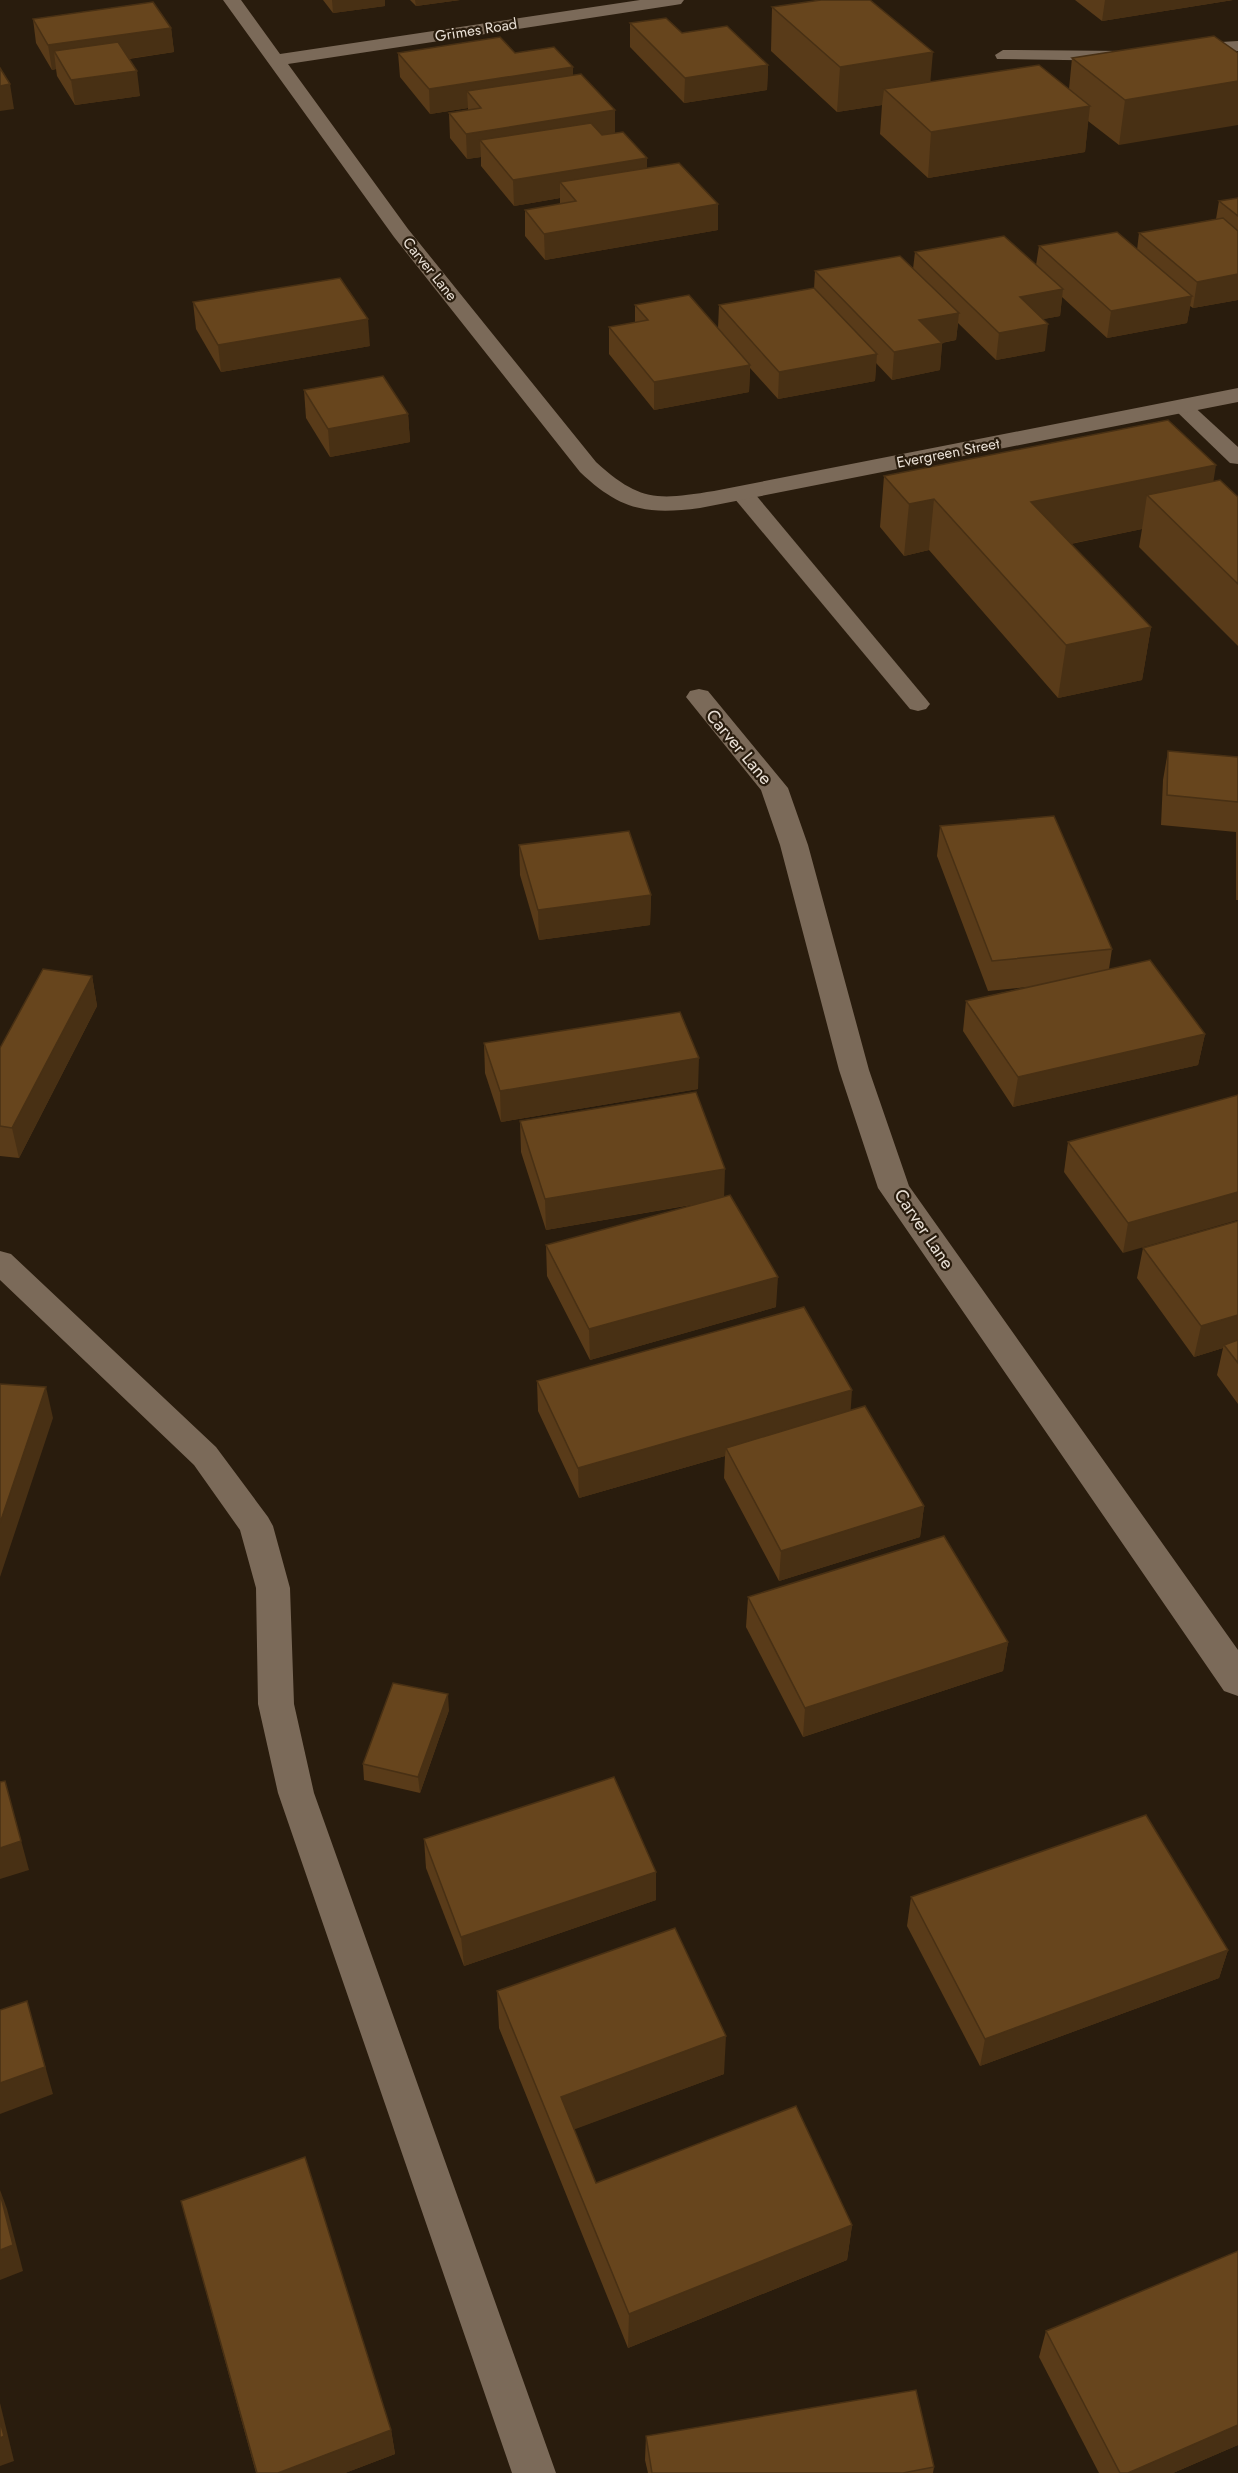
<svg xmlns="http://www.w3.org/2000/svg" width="1238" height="2473" font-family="Jost,sans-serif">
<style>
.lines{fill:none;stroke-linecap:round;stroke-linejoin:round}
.lane{fill:#7b6a59;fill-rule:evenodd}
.street{fill:#7b6a59;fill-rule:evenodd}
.wall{fill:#593b19}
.shaded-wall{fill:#483014}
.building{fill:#67451d;stroke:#483014;stroke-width:1.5}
.labels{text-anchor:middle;stroke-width:4.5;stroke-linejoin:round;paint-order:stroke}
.far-street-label{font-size:15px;fill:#e9e0d6;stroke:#291c0d}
.street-label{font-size:18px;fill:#e9e0d6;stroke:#291c0d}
</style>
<rect width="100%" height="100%" fill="#291c0d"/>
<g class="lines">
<!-- lane -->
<g class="lane">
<path d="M1238,41v10l-51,3 -8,-5 8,-5z"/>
<path d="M1003,50l125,1 8,5 -8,5 -131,-2 -2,-4z"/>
<path d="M1182,400l7,2 49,45v17l-8,-1 -55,-53 -3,-4 3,-4z"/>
<path d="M742,487l8,1 176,211 4,5 -4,5 -8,2 -8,-2 -176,-211 -3,-5 3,-5z"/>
<path d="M0,1251l11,3 205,193 52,70 5,9 17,62 4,116 20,89 242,680h-44l-234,-680 -20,-89 -2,-116 -16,-58 -46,-65 -194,-185z"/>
</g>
<!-- street -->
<g class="street">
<path d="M223,0h18l39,54 360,-54h44l-3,4 -6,1 -387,59 120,165 188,233c44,40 61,38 118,29l524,-103v14l-538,106c-54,7 -80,2 -120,-36l-186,-235z"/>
<path d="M699,689l9,2 80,97 20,57 61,225 40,116 329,464v46l-14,-5 -346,-503 -39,-118 -59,-225 -19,-55 -75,-93 4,-6z"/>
</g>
</g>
<!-- wall -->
<g class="wall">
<path d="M323,0h62v6l-52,7z"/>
<path d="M410,0h50l-44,6z"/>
<path d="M1075,0h158l-131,21z"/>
<path d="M772,7l159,74 138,8 3,-31 142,-22 -95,109 -31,-24 -3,31 -157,26 -48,-44 2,-29 -45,7 -66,-61z"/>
<path d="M33,19l138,9 3,24 -45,7 11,37 -65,9 -18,-29 -1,-7 -4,1 -16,-27z"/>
<path d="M630,23l52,10 86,32 -1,25 -83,13 -54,-56z"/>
<path d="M398,53h117l58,14v8l42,35v23l32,25v10l71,36v26l-173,30 -20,-24v-26l35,-6v-6l-46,8 -33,-40v-9l-14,2 -17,-21 -1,-25 19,-3v-2l-38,6 -30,-37z"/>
<path d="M1238,198v102l-45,8 -3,-2 -3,17 -80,15 -45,-41 -2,19 -17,3 2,32 -49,9 -38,-37 -2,17 -14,3 -2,27 -48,10 -16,-17 -1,18 -97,18 -28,-31 -1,24 -95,18 -45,-56v-27l26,-4v-18l83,23 1,-23 95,-16 1,-18 98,-2 2,-17 121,13 3,-19 98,4 2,-17 77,-14 3,-18z"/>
<path d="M193,302l177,44 -149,26 -25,-43z"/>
<path d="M304,390l104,24 2,28 -80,15 -24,-39z"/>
<path d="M884,476l329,6 25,15v149l-99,-99 3,-18 -71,15 80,83 -9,53 -84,18 -129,-148 -25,6 -24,-29z"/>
<path d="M1168,751l70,6v143h-2v-68l-75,-7 2,-45z"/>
<path d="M940,826l172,123 -3,20 96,65 -7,31 -185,42 -50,-76 3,-30 61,-14 -39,4 -51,-135z"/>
<path d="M519,845l132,50 -1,30 -111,15 -19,-65z"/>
<path d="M92,976l5,30 -78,152 -19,-2v-108z"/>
<path d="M484,1043l214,46 -197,33 -16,-49z"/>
<path d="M1238,1095l-115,158 -59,-81 4,-30z"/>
<path d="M520,1121l204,76 52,110 -186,53 -43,-84 -1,-31 157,-42 -157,27 -25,-78z"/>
<path d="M1238,1221v183l-21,-29 6,-27 -29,9 -57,-79 6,-30z"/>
<path d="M537,1381l313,30 74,95 -4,31 -141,44 -55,-103 1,-22 -146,42 -41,-87z"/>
<path d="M748,1597l260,45 -5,29 -200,66 -57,-110z"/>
<path d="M449,1710l-29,83 -56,-13 -1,-16z"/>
<path d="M424,1839l232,61 -192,66 -38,-98z"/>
<path d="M911,1897l317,53 -9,28 -239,88 -73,-140z"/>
<path d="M497,1991l227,83 -150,55 22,54 256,42 -5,35 -219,88 -129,-320z"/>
<path d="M181,2201l210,229 4,24 -50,19h-89z"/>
<path d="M1046,2331l192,114 -65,28h-74l-60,-116z"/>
<path d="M646,2436l288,31 -1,6h-285l-3,-13z"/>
</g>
<!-- shaded-wall -->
<g class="shaded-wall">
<path d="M332,0h53v6l-52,7z"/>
<path d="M415,0h45l-44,6z"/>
<path d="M1105,0h128l-131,21z"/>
<path d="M171,28l3,24 -110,16 -10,-17 2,18 -4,1 -4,-25z"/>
<path d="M933,52l-4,45 -45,-8 -2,16 -45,7 3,-45z"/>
<path d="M768,65l-1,25 -83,13 1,-25z"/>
<path d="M573,67v24h-106l1,17 -38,6 -1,-25z"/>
<path d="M137,71l3,25 -65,9 -4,-25z"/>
<path d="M1238,81v44l-119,20 6,-45z"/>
<path d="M10,84l4,25 -14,2v-25z"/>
<path d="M1090,106l-5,46 -157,26 3,-46z"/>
<path d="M615,110v25l-135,5 1,17 -14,2 -1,-25z"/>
<path d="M647,158v26l-87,-2v16l-46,8 -1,-26z"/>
<path d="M718,204v26l-173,30 -1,-26z"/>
<path d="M1238,274v26l-45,8 4,-26z"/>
<path d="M1063,289l-3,27 -43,8 3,-27z"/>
<path d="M1192,296l-5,27 -80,15 4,-27z"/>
<path d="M959,313l-3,27 -39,7 2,-27z"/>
<path d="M368,319l2,27 -149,26 -3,-27z"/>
<path d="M1048,324l-3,27 -49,9 3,-27z"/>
<path d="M942,343l-2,27 -48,10 2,-28z"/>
<path d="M877,354l-2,27 -97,18 1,-27z"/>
<path d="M750,365l-1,27 -95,18v-28z"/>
<path d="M408,414l2,28 -80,15 -2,-28z"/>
<path d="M1216,465l-8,51 -61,-21 -5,34 -117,24 6,-51z"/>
<path d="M934,499l-5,51 -25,6 5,-52z"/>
<path d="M1151,627l-9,53 -84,18 8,-53z"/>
<path d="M651,895l-1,30 -111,15 -1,-30z"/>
<path d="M92,976l5,30 -78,152 -7,-30z"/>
<path d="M1205,1034l-7,31 -185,42 5,-30z"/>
<path d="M699,1058l-1,31 -197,33 -1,-31z"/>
<path d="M725,1169l-1,30 -178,31 -1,-31z"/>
<path d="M1238,1192v28l-115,33 5,-30z"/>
<path d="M778,1277l-2,30 -186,53 -1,-31z"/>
<path d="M1238,1315v28l-14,2 -1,3 -29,9 7,-31z"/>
<path d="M46,1387l7,31 -53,159v-54z"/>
<path d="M852,1390l-2,30 -124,28 -1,8 -146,42 -1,-30z"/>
<path d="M924,1506l-4,31 -141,44 2,-30z"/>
<path d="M1008,1642l-5,29 -200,66 2,-29z"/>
<path d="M448,1694l1,16 -29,83 -2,-16z"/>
<path d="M5,1781l24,89 -29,9v-31z"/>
<path d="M656,1872v28l-192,66 -3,-29z"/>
<path d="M1228,1950l-9,28 -239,88 5,-27z"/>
<path d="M27,2001l26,93 -53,20v-31z"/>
<path d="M726,2036l-2,38 -162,60 -1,-37z"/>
<path d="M0,2190l7,19 16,62 -23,9z"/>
<path d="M852,2225l-5,35 -219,88 1,-34z"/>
<path d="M0,2403l14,58 -14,5z"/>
<path d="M1238,2425v20l-65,28h-45z"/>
<path d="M391,2430l4,24 -50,19h-67z"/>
</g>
<!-- building -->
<g class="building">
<path d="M821,0h49l63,52 -93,15 -68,-60z"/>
<path d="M153,2l18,26 -123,17 -15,-26z"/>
<path d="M666,18l16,15 45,-7 41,39 -83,13 -55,-55z"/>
<path d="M1214,36l24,17v28l-113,19 -53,-42z"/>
<path d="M500,37l15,16 39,-6 19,20 -144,22 -31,-36z"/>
<path d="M118,42l19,29 -66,9 -17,-29z"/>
<path d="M1039,65l51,41 -159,26 -47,-43z"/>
<path d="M0,68l10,16 -10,2z"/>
<path d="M581,74l34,36 -149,24 -17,-21 32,-5 -14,-17z"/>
<path d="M591,123l11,12 21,-3 24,26 -134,22 -33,-40z"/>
<path d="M679,163l39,41 -174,30 -19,-24 51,-9 -16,-19z"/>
<path d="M1238,198v18l-19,-15z"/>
<path d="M1223,218l15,13v43l-41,8 -58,-49z"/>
<path d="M1117,232l75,64 -81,15 -72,-65z"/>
<path d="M1004,236l59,53 -43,8 28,27 -49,9 -84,-81z"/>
<path d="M900,256l59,57 -40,7 23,23 -48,9 -79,-81z"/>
<path d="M340,278l28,41 -150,26 -25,-43z"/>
<path d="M814,288l63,66 -98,18 -60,-67z"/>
<path d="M689,295l61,70 -96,17 -45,-55 39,-7 -13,-15z"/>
<path d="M383,376l25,38 -80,15 -24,-39z"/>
<path d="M1168,420l48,45 -185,37 120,125 -85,18 -132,-146 -25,5 -25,-28z"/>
<path d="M1220,480l18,17v87l-91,-89z"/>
<path d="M1168,751l70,6v45l-71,-7z"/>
<path d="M1054,816l58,133 -120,12 -52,-135z"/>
<path d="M629,831l22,64 -113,15 -19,-65z"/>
<path d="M1150,960l55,74 -187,43 -52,-76z"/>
<path d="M43,969l49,7 -80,152 -12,-2v-78z"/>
<path d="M680,1012l19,46 -199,33 -16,-48z"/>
<path d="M696,1092l29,77 -180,30 -25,-78z"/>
<path d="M1238,1095v97l-110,31 -60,-81z"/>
<path d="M730,1195l48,82 -189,52 -43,-84z"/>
<path d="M1238,1221v94l-37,11 -58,-78z"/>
<path d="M804,1307l48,83 -274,78 -41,-87z"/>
<path d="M1238,1340v23l-14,-18z"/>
<path d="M0,1384l46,3 -46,136z"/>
<path d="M865,1406l59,100 -143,45 -55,-103z"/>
<path d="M944,1536l64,106 -203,66 -57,-111z"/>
<path d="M393,1683l55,11 -30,83 -55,-13z"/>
<path d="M614,1777l42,95 -195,65 -37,-98z"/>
<path d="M5,1781l16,60 -21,7v-66z"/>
<path d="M1146,1815l82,135 -243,89 -74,-142z"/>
<path d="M675,1928l51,108 -165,61 35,86 200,-77 56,119 -223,89 -132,-323z"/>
<path d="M27,2001l18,66 -45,16v-73z"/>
<path d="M305,2157l86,273 -113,43h-21l-76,-272z"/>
<path d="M0,2193l13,52 -13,5z"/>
<path d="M1238,2251v174l-110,48h-8l-74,-142z"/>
<path d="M916,2390l18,77 -31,6h-251l-6,-37z"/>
<path d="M0,2421l4,15 -4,2z"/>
</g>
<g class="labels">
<!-- far-street labels -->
<g class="far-street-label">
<text transform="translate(476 30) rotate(-9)" y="5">Grimes Road</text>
<text transform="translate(430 269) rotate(51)" y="5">Carver Lane</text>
<text transform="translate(948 453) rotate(-11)" y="5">Evergreen Street</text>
</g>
<!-- street labels -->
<g class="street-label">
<text transform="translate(739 747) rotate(50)" y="6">Carver Lane</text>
<text transform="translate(924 1229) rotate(56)" y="6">Carver Lane</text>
</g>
</g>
</svg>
